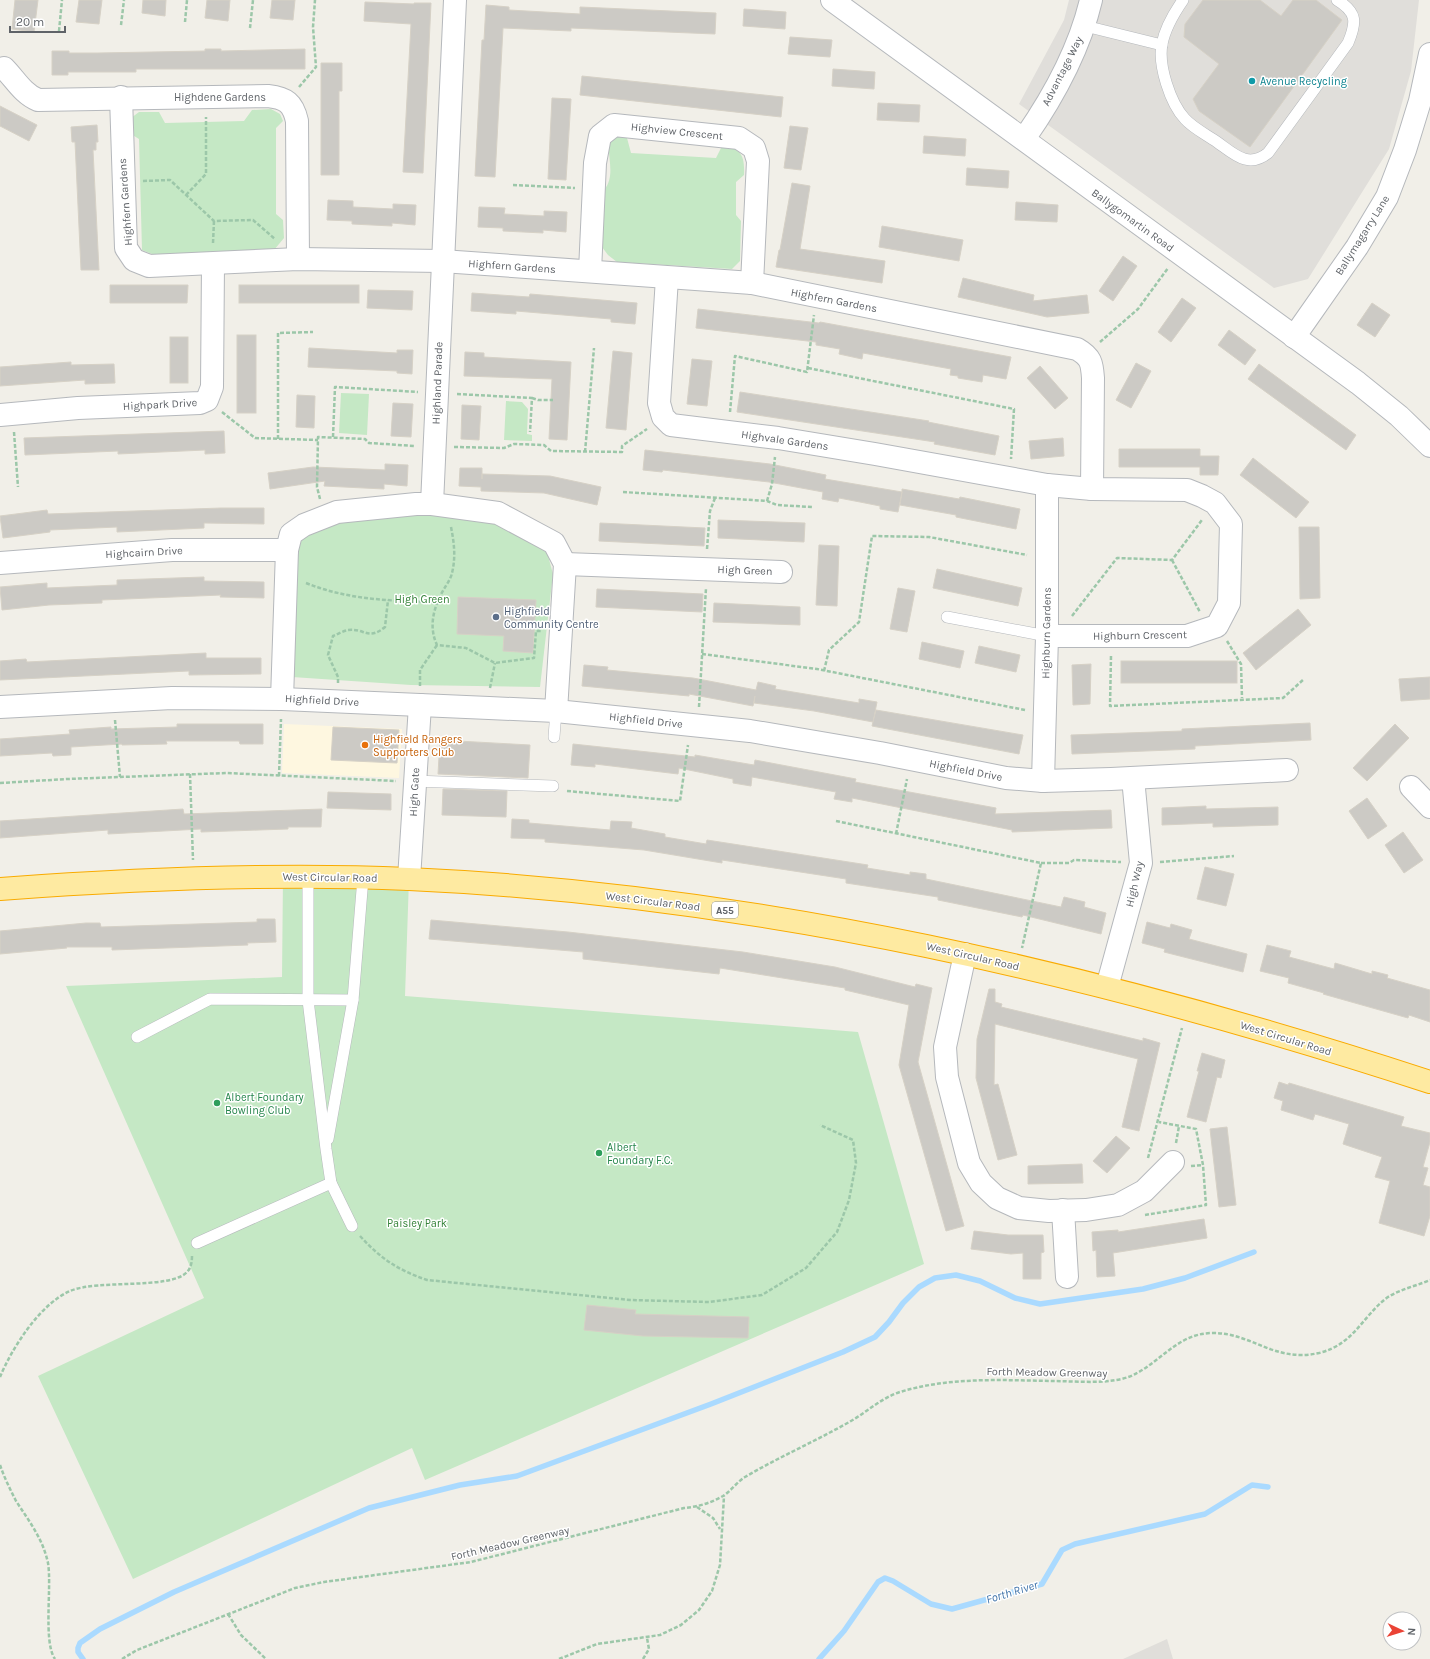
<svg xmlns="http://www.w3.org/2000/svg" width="1430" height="1659" font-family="Karla,sans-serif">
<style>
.commercial{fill:#fef7e0}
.industrial{fill:#e0deda}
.green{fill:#c5e8c5}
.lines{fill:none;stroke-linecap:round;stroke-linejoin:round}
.stream{stroke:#aadaff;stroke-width:5.5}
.building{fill:#cccac5;stroke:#d6d1c6}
.service-casing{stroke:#b5b8bc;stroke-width:12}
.minor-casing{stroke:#b5b8bc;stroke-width:24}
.trunk-casing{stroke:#f9ab00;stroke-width:24}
.path{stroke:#9cc7a9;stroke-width:2.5;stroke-dasharray:4 2;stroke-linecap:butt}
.service{stroke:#fff;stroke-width:11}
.minor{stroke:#fff;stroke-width:22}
.trunk{stroke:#feeaa1;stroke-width:22}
.culture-dot{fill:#0f9aa8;stroke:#fff;stroke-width:1.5}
.service-dot{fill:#5c6f8a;stroke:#fff;stroke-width:1.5}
.food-dot{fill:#e8710a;stroke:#fff;stroke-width:1.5}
.leisure-dot{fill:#2e9e5b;stroke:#fff;stroke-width:1.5}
.labels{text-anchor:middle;stroke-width:3;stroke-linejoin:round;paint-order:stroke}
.shield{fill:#fff;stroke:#8f9295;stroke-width:1}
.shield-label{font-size:10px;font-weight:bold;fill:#5f6368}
.street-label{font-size:11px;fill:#5f6368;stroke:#fff}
.culture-label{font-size:11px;fill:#0d838f;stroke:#fff;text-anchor:start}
.park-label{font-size:11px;fill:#348238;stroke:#fff}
.service-label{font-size:11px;fill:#4e5e75;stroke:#fff;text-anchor:start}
.food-label{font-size:11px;fill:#c56008;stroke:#fff;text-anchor:start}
.leisure-label{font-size:11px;fill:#27864d;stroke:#fff;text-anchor:start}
.water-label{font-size:12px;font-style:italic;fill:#4174aa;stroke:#fff}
</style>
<rect width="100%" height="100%" fill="#f1efe8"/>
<!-- commercial -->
<path class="commercial" d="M284,724l118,5 -3,49 -117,-5z"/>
<!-- industrial -->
<g class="industrial">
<path d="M1069,0h350l-8,71 -22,78 -81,130 -34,9 -255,-184 45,-84z"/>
<path d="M1167,1639l6,20h-50z"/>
</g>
<!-- green -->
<g class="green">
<path d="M271,109l9,5 3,7 -7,7v86l7,6 1,18 -10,12 -117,6 -15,-6 -3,-111 -8,-5v-16l8,-6h20l6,11 79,-2 8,-11z"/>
<path d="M616,136l11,2 4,15 85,5 6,-12c20,2 23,11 22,29l-8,7v33l5,6 -1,40 -8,8 -115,-7 -9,-7 -6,-8 2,-57c12,-14 3,-33 5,-50z"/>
<path d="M341,393l28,1 -2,41 -28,-2z"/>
<path d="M506,401l16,1 6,7 -1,25 5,1v6l-28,-1z"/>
<path d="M422,513l70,9 55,30 6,22 -13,113 -129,-2 -119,-8 4,-137 35,-19z"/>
<path d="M283,876l126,3 -4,117 453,36 66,232 -499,216 -13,-32 -279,131 -95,-203 166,-78 -138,-312 216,-9z"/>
</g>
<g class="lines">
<!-- stream -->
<g class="stream">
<path d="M83,1659l-5,-7v-4l2,-5 20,-14 74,-37 195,-84 91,-23 57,-9 194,-72 132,-52 32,-15 14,-15 14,-19 16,-16 16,-9 21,-3 24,6 35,17 25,6 103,-15 42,-11 69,-26"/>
<path d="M819,1659l25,-28 34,-49 7,-4 8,3 38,23 21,5 90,-25 20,-34 13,-6 130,-30 47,-29 16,2"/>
</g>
</g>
<!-- building -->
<g class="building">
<path d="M15,0h23l-4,32 -22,-3z"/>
<path d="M79,0h23l-3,24 -23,-2z"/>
<path d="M143,0h23l-1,16 -23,-3z"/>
<path d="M207,0h23l-2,21 -23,-3z"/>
<path d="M272,0h23l-2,20 -23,-2z"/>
<path d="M1203,0h57l21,16 12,-16h23l26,20 -92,127 -51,-36 -6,-12 26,-35 -35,-27 1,-13z"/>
<path d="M365,2l49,2v-1h17l-8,170 -20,-1 8,-148 -47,-3z"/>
<path d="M486,5l23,2v3l71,4v-7l136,6 -1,21 -144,-6v3l-68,-3 -8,149 -20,-1 7,-136h2z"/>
<path d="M744,9l42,3 -1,17 -42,-3z"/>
<path d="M790,37l42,3 -2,17 -42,-3z"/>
<path d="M205,49h16v2l84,-2v20h-169v3h-68v3h-16v-24h17v2h29l107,-2z"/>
<path d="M321,63h21v28h-3v84h-18z"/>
<path d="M833,69l42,3 -1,17 -42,-3z"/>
<path d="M582,76l201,21 -2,20 -201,-22z"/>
<path d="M552,98l19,1 -5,81 -18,-1z"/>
<path d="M878,103l42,2 -1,17 -42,-2z"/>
<path d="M0,106l37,19 -8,16 -29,-15z"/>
<path d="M97,125l1,17h-2v8h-3l6,120h-18l-6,-128h-3l-1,-15z"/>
<path d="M790,126l18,2 -7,42 -17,-2z"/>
<path d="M924,136l42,3 -1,17 -42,-3z"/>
<path d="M967,168l42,3 -1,17 -42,-3z"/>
<path d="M792,183l18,3 -10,63 85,12 -3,22 -106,-16 3,-17h1z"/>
<path d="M328,200l25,1v6l40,2v-5l23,1 -1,20 -23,-2v3l-40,-2v-3l-25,-1z"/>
<path d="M1016,202l42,3 -1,17 -42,-2z"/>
<path d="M479,207l26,1 -1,6 40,2v-5l23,1 -1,20 -23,-2v3l-40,-2v-3l-25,-1z"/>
<path d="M882,226l81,14 -4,21 -80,-14z"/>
<path d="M1123,256l14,10 -24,35 -14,-10z"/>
<path d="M963,278l71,17 -1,6 54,-6 2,18 -42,4 -89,-20z"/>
<path d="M110,285h78l-1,18h-77z"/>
<rect x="239" y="285" width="120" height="18"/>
<path d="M368,290l45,1 -1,19 -45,-2z"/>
<path d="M472,293l57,4 1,-3 107,9 -2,21 -24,-2v-3l-95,-8v3l-45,-3z"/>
<path d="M1182,298l14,10 -25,34 -13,-10z"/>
<path d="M1372,303l18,12 -15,22 -18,-12z"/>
<path d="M698,309l121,14 1,-1 191,35 -5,22 -23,-4 -1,7 -24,-4v-2l-8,-1 1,-6 -88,-16 -1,6 -23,-5 1,-5 -24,-4v-3l-120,-14z"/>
<path d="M1229,330l27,20 -11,15 -27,-20z"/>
<rect x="237" y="335" width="19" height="78"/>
<rect x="170" y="337" width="18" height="46"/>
<path d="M309,348l88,5v-3h16l-1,24 -15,-1v-2l-89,-4z"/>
<path d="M613,351l19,2 -6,77 -20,-2z"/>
<path d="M465,352l19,1v4l87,5 -4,78 -18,-1 3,-60 -88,-3z"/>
<path d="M692,359l20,2 -5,45 -20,-2z"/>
<path d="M71,362v3l43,-1 1,19 -30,1v-4l-85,6v-19z"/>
<path d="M1136,363l15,8 -20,37 -15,-8z"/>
<path d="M1259,364l97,71 -10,15 -98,-71z"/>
<path d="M1040,366l28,32 -13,11 -28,-31z"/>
<path d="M740,392l189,29 -1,1 71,14 -4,19 -61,-11 1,-2 -198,-30z"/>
<path d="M297,395l18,1 -1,32 -18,-1z"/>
<path d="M393,403l20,1 -2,33 -20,-1z"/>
<path d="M462,405l19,1 -2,34 -18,-1z"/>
<path d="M224,431l1,22 -20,1v-4l-87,4v-3l-93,4 -1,-17z"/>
<path d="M1063,438l1,18 -33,3 -2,-18z"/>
<path d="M1119,449h81v7h19l-1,19h-18v-8h-81z"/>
<path d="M645,450l125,14 56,11 -1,4 77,13v-3l57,10 1,-2 60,12 -4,20 -60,-12v-2l-56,-10 2,-13 -4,20 -18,-3v-3l-20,-4 -21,-4 -1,4 -16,-3 1,-7 -54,-10 -106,-12 -1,2 -19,-2z"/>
<path d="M1253,458l56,44 -13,16 -56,-43z"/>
<path d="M385,464l23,1 -1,21 -23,-2v5l-60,-3 1,-5 -55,8 -2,-16 45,-6 72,3z"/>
<path d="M460,468h22v11v-5l68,2 51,11 -4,18 -53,-12 -63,-2v-4l-22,-1z"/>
<path d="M221,508h43v16l-60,-1v5l-87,4v-5l-67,3v2l-47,6 -3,-22 47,-6 1,4z"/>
<path d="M718,520l87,3 -1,19 -86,-4z"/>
<path d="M600,523l105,5 -1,18 -105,-5z"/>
<path d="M1299,527h20l1,71 -20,1z"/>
<path d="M819,545l20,1 -2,60 -21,-1z"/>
<path d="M937,569l85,19 -4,18 -85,-18z"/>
<path d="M204,577v4l60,1v16l-44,-1 1,-2 -119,5v3l-53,2 -47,5 -2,-23 47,-4v5l70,-3v-5z"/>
<path d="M898,588l17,3 -8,41 -17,-3z"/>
<path d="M597,589l106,5 -1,18 -106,-5z"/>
<path d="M458,597l78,3 -3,53 -30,-2 1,-15 -47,-2z"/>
<path d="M714,603l86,4v18l-87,-3z"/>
<path d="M1298,609l13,16 -55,45 -13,-17z"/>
<path d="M922,642l42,9 -4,17 -41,-9z"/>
<path d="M979,646l41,9 -4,17 -41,-9z"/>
<path d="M206,653v5h55v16l-72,1v-4l-189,9v-19l26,-2 1,3z"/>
<rect x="1121" y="661" width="116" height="22"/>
<path d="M1091,664l-1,40 -17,1 -1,-40z"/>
<path d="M584,665l24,2 -1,3 86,8 63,12 2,-8 18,4 -1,3 84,14v-4l18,3 -4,20 -59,-11 -60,-8 1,-7 -2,10 -64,-12v2l-107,-10z"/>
<path d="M1430,677v22l-29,2 -2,-22z"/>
<path d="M876,710l147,25 -4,19 -147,-28z"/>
<path d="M1310,723l1,17 -116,6v3l-123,5 -1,-19 111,-4v-2z"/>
<path d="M177,724h86v20h-23l-1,-3h-73l1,3 -45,1v-1l-51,3v8l-18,1 -1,-3 -52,3v-17l70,-5 -1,-4 42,-3v2l66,-2z"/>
<path d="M1395,724l14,14 -42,43 -14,-13z"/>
<path d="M333,727l66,3 -2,33 -66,-3z"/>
<path d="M440,740l90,5 -2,33 -90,-4z"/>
<path d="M573,744l122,13v-2l59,10 1,-5 101,19 -1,3 141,26 -1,6 116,-4 1,18 -100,4v-2l-160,-32v4l-18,-3 2,-7 -84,-15 -1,9 -18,-3v-4l-54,-11 -1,6 -83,-10v3l-24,-2z"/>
<path d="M443,789l64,2 -1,26 -64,-2z"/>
<path d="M328,792l63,2v16l-64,-2z"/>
<path d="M1367,798l20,28 -19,13 -19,-28z"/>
<path d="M1206,806v3l72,-2v18l-65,2v-4l-51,2v-17z"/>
<path d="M183,809l1,5 138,-5 -1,18h-33v2l-87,3v-3l-93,5v-4l-108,8v-17z"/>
<path d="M512,819l17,1v3l81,7 1,-9 21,1 -1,6 34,6v3l41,7 1,-4 161,25 -1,3 43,7v-3l16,2v5l135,28 3,-10 21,5 -1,5 22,6 -5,21 -78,-19 -1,2 -84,-17v-3l-92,-14v-4l-124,-19v3l-78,-13 -99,-8v-3l-34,-1z"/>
<path d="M1403,832l20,28 -19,13 -19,-28z"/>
<path d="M1205,867l29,7 -8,32 -29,-7z"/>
<path d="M257,919h18l1,23 -29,1 1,2 -136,5v-3h-46l1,1 -67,6v-23l86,-8h14l1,4 156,-5z"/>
<path d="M431,920l137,12 175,20 92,15 80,20 1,-3 16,4 -14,74 46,164 -18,5 -47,-166 10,-60 -64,-15v-2l-125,-20 -1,6 -136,-15v-7l-154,-13z"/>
<path d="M1147,922l23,6 1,-4 21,6 -3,9 58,15 -4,18 -79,-20 1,-3 -23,-6z"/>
<path d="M1267,945l24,6 -2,6 45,12 1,-6 37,11v-3l16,4 -1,3 43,12v32l-21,-7 -1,3 -85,-24 1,-1 -36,-10 1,-5 -29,-7z"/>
<path d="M989,989h6v13l7,2 -1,3 142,34v-3l17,5 -21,88 -17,-4 16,-68 -143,-35 -1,61 4,-1 19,71 -19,5 -22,-82 1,-39z"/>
<path d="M1202,1053l23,7 -4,18 -4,-1 -11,45 -19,-5 12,-46h-2z"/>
<path d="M1279,1082l9,3 1,-2 115,34 -3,9 29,7v9l-7,25 5,1 -5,17 7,2v29l-6,20 -45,-13 11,-42 -15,-4 7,-20 -39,-13 6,-20 -34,-10 -2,6 -32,-10 2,-9 -9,-3z"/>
<path d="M1227,1127l9,78 -17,2 -9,-78z"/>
<path d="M1116,1136l14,12 -23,25 -14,-12z"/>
<path d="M1082,1164l1,19 -55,1v-18z"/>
<path d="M1204,1219l3,19 -94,15 2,23 -18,1 -1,-27 -3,1 -1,-19 26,-2v2z"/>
<path d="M974,1231l34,4h35l1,17 -3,1v26h-18v-26l-12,1 -40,-5z"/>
<path d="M587,1305l49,5 -1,4 114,3 -1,21 -105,-2 -59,-6z"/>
</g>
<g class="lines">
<!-- service casing -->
<g class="service-casing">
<g id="service">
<path d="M1183,0c-9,13 -18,28 -21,44 -4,21 8,59 23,75 8,9 22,16 32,23 17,12 31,27 51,11l80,-110c9,-21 9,-31 -11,-43"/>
<path d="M1085,26l77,19"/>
<path d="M947,617l100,19"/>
<path d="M554,737l2,-26"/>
<path d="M414,781l139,5"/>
<path d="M308,877v123l18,149 5,34 21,43"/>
<path d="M137,1037l73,-38 143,1"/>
<path d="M328,1139l25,-139 10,-122"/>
<path d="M197,1243l134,-60"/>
</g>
</g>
<!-- minor casing -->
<g class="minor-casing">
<g id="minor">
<path d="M832,0l526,383 41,33 31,30"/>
<path d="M4,68c11,11 19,26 34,32l230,-4c18,2 25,7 29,25l1,138"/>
<path d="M121,97l5,151 8,12 15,6 149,-7 144,2 310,22 325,66c14,8 15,14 16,29l-1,111"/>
<path d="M1024,139c30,-43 55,-88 67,-139"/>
<path d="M590,271l5,-108 5,-27 14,-11 125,13 15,10 4,13 -6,122"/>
<path d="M667,278l-8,125 4,14 8,8 107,13 97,16 172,31 45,4 95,1 15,6 13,7 16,21 -2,79 -12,23 -30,10h-140"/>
<path d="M1294,337l63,-90 30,-50 18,-47 15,-49 10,-47"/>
<path d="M0,415l78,-7 122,-5 7,-3 5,-13 1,-123"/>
<path d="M432,504l23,-504"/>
<path d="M0,563l172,-13h115"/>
<path d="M565,564l216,8"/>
<path d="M282,699l5,-149 4,-16 13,-9 33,-13 79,-8h16l66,9 56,30 11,21 -9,147"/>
<path d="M0,707l172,-9 110,1 207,9 67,3 194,20 130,22 126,25 37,3 68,-2 176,-9"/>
<path d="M1043,781l4,-145v-151"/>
<path d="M1411,787l19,20"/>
<path d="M409,879l11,-174"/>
<path d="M965,954l-20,93 2,30 22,86 12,20 16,15 22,10 30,3 37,-1 32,-5 26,-14 29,-29"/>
<path d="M1107,987l34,-124 -8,-85"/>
<path d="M1063,1210l4,67"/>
</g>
</g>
<!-- trunk casing -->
<g class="trunk-casing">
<path id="trunk" d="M0,889c136,-10 272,-16 409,-10 349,16 690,95 1021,203"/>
</g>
<!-- path -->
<g class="path">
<path d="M185,22l2,-22"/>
<path d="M121,25l3,-25"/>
<path d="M250,28l3,-28"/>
<path d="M59,31l3,-31"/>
<path d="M299,87l17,-20 -3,-40 2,-27"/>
<path d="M143,181l27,-1 44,41 39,-1 22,19"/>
<path d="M513,185l62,3"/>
<path d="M186,195l20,-21v-57"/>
<path d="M213,243l1,-22"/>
<path d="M1100,342l38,-33 30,-41"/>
<path d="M808,368l206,41 -3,50"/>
<path d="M457,394l75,4 -2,34"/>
<path d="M532,398l6,2h15"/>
<path d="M222,412l33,26 63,2"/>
<path d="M730,412l5,-56 72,16 7,-57"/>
<path d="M14,432l4,55"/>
<path d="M333,437l2,-50 83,5"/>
<path d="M278,439v-106l35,-1"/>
<path d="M454,447l50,1 10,-4 30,1 7,6 71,1v-6l25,-17"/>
<path d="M585,452l9,-104"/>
<path d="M623,492l144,9 10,4 35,2"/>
<path d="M320,499l-3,-12 1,-50 47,2 4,4 46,3"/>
<path d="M767,501l5,-17 3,-27"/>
<path d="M451,527c3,15 5,30 1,46 -1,5 -5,11 -8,16 -10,17 -16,37 -7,56l29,3 29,15 39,-5 2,-27h6"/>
<path d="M707,549l3,-38 5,-13"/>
<path d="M1172,560l28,52"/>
<path d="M306,583c42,17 86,18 131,19"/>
<path d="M1072,616l45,-58 55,2 30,-40"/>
<path d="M1227,641l14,23 1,34"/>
<path d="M702,654l115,15 208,41"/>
<path d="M1111,656l-1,50 173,-8 21,-19"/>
<path d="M824,671l5,-21 30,-28 13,-86 57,1 98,18"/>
<path d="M338,683v-6l-10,-22 5,-19c5,-2 10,-5 15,-6 17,-2 20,11 37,-3l3,-27"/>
<path d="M420,686v-16l17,-25"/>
<path d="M490,688l5,-25"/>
<path d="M699,707l7,-119"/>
<path d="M115,720l5,57"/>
<path d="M190,774l3,86"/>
<path d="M279,776l2,-57"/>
<path d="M0,783l67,-4 159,-6 170,8"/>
<path d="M567,791l113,10 8,-56"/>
<path d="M836,821l205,42 -19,85"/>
<path d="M896,834l11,-55"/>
<path d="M1160,862l74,-6"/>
<path d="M1041,863h28l5,-3 47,2"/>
<path d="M1176,1143l3,-17"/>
<path d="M1148,1158l34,-130"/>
<path d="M1191,1166l12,-1"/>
<path d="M1145,1215l61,-10 -3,-40 -7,-36 -37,-7"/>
<path d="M360,1236c21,23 38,34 67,44l203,20 79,2 53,-7 44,-27 31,-36 12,-32 7,-37 -3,-23 -33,-15"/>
<path d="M0,1377c12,-29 40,-73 70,-86 28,-12 100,-1 117,-19 4,-4 5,-10 5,-16"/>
<path d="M0,1465c4,12 10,24 16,36 13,20 27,38 32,62 4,24 -5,79 7,96"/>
<path d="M697,1507l16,11 7,11"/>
<path d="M228,1614l13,21 25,24"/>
<path d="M122,1659l15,-9 158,-62 29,-6 147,-20 213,-54c13,-1 27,-5 39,-12 8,-5 14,-14 22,-19 34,-20 71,-36 106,-56 16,-9 30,-23 49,-29 49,-15 101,-12 151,-11 19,0 39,2 58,0 9,-1 20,-3 28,-8 26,-14 42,-39 74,-40 41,-1 62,30 108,20 36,-9 43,-37 69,-56 13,-8 28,-11 42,-17"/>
<path d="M559,1659l38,-15 63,-9 21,-10 18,-15 13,-19 8,-26 4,-69"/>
<path d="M643,1659l6,-10 -2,-11"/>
</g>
<!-- service -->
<use href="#service" class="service"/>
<!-- minor -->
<use href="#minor" class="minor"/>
<!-- trunk -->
<use href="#trunk" class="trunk"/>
</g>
<!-- markers -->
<circle class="culture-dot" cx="1252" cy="81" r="4"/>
<circle class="service-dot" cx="496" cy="617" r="4"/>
<circle class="food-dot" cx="365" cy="745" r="4"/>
<g class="leisure-dot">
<circle cx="217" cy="1103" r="4"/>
<circle cx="599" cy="1153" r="4"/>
</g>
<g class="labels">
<!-- shield labels -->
<rect class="shield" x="712" y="902" width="26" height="16" rx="3"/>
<g class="shield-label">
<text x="725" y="914">A55</text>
</g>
<!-- street labels -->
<g class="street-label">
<text transform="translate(1062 71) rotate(-63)" y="4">Advantage Way</text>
<text x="220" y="101">Highdene Gardens</text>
<text transform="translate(677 131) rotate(6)" y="4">Highview Crescent</text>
<text transform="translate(125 202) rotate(-94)" y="4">Highfern Gardens</text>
<text transform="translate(1133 220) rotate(36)" y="4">Ballygomartin Road</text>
<text transform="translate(1362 235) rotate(-58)" y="4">Ballymagarry Lane</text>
<text transform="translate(512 266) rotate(4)" y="4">Highfern Gardens</text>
<text transform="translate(834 300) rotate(11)" y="4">Highfern Gardens</text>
<text transform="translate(437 383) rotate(-88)" y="4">Highland Parade</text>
<text transform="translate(160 404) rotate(-3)" y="4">Highpark Drive</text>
<text transform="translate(785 440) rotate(8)" y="4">Highvale Gardens</text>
<text transform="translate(144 552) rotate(-3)" y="4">Highcairn Drive</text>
<text transform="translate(745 570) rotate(2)" y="4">High Green</text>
<text transform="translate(1046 633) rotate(-89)" y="4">Highburn Gardens</text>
<text transform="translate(1140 635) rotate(-1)" y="4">Highburn Crescent</text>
<text transform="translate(322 700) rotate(3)" y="4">Highfield Drive</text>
<text transform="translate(646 720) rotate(6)" y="4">Highfield Drive</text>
<text transform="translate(966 770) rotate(11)" y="4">Highfield Drive</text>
<text transform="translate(414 792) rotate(-87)" y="4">High Gate</text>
<text transform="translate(330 877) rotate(1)" y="4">West Circular Road</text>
<text transform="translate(1134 884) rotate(-77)" y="4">High Way</text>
<text transform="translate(653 901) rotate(7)" y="4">West Circular Road</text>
<text transform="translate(973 956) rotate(13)" y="4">West Circular Road</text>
<text transform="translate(1286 1038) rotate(17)" y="4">West Circular Road</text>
<text transform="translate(1047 1372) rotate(1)" y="4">Forth Meadow Greenway</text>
<text transform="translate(510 1543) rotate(-13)" y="4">Forth Meadow Greenway</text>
</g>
<!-- culture labels -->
<g class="culture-label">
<text x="1260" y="85">Avenue Recycling</text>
</g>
<!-- park labels -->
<g class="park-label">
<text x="422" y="603">High Green</text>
<text x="417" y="1227">Paisley Park</text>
</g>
<!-- service labels -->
<g class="service-label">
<text x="504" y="615">Highfield<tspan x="504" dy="13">Community Centre</tspan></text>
</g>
<!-- food labels -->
<g class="food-label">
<text x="373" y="743">Highfield Rangers<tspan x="373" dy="13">Supporters Club</tspan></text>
</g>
<!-- leisure labels -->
<g class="leisure-label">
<text x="225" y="1101">Albert Foundary<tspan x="225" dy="13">Bowling Club</tspan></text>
<text x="607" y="1151">Albert<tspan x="607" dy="13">Foundary F.C.</tspan></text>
</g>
<!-- water labels -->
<g class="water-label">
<text transform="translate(1012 1592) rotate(-17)" y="4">Forth River</text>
</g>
</g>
<!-- north arrow -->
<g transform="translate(1402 1631) rotate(94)"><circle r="19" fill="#ffffff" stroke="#bfc1c3"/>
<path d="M0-3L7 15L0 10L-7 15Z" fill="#ea4335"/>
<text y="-6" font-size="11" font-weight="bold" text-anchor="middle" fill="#5f6368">N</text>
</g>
<!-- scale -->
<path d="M10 26v6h55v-6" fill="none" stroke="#5f6368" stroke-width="2"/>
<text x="16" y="26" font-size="12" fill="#5f6368" stroke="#ffffff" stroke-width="3" paint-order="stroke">20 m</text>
</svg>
